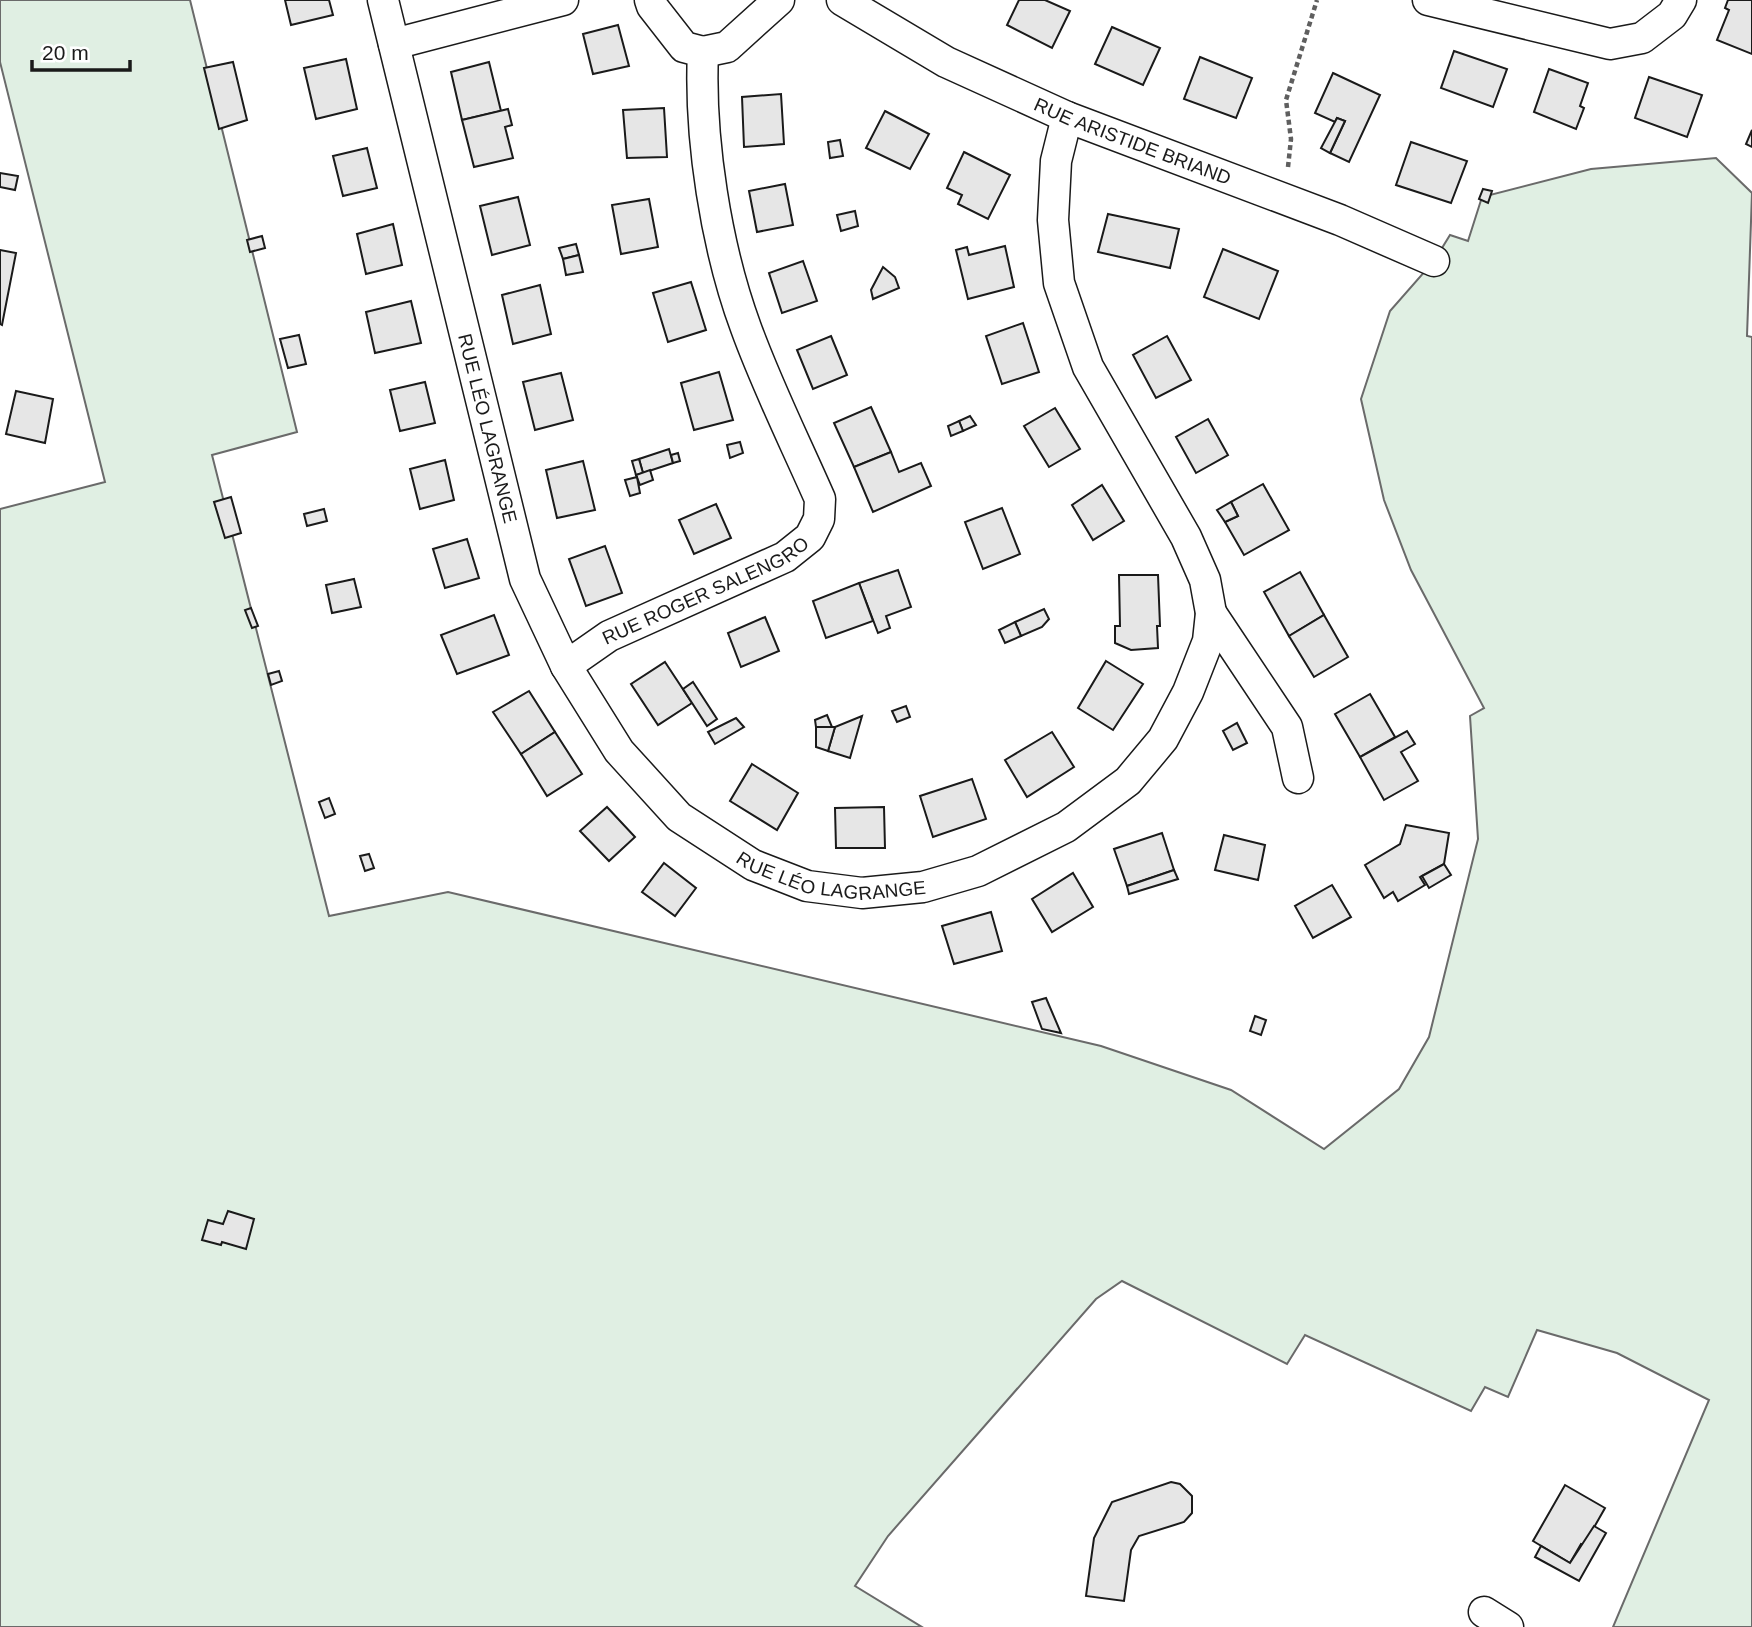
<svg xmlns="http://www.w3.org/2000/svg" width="1752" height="1627" font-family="Arial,sans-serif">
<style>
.green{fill:#e0efe3;stroke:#6a6a6a;stroke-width:2}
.building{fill:#e6e6e6;stroke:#1a1a1a;stroke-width:2}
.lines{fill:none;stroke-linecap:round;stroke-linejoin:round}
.minor-casing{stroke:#1a1a1a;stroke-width:33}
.path{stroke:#5f5f5f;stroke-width:4.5;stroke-dasharray:5 3.5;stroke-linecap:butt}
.minor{stroke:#fff;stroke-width:30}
.labels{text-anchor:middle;stroke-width:5;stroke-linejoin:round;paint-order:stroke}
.street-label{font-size:19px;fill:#1a1a1a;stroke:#fff}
</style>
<rect width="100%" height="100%" fill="#fff"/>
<!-- green -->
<path class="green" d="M0,0h190l107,432 -85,23 117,461 119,-24 653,154 130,44 93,59 75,-60 30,-52 49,-198 -8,-123 14,-8 -73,-138 -27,-70 -23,-101 29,-88 44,-50 16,-26 18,6 14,-44 109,-28 125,-11 36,35 -5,143 5,1v1290h-139l96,-227 -92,-47 -80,-23 -29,67 -23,-10 -14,24 -166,-76 -18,29 -165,-83 -26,18 -208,237 -33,50 67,41h-922v-1118l105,-27 -105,-420z"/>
<!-- building -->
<g class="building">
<path d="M285,0h44l4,15 -42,10z"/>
<path d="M1019,0h26l25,11 -18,37 -45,-23z"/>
<path d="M1728,0h24v54l-35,-14 12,-30 -4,-2z"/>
<path d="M618,25l11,41 -36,8 -10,-40z"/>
<path d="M1112,27l48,21 -17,37 -48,-21z"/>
<path d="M1454,51l53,18 -14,38 -52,-19z"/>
<path d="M1200,57l52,21 -16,40 -52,-19z"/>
<path d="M346,59l11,50 -41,10 -12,-51z"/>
<path d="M233,62l14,58 -28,9 -15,-61z"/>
<path d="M489,62l12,49 -39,9 -11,-48z"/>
<path d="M1549,69l39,14 -8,23 4,2 -8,21 -42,-17z"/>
<path d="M1333,73l47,22 -31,67 -19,-9 15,-32 -8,-3 -2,4 -20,-9z"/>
<path d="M1649,77l53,18 -15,42 -52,-19z"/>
<path d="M781,94l3,50 -40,3 -2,-50z"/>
<path d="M664,108l3,49 -40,1 -4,-48z"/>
<path d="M508,109l4,16 -7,2 8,31 -39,9 -12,-47z"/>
<path d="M885,111l44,23 -19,35 -44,-21z"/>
<path d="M1337,118l8,3 -15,32 -9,-5z"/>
<path d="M1752,130v17l-6,-3z"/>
<path d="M840,140l3,16 -13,2 -2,-16z"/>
<path d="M1411,142l56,19 -16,42 -55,-18z"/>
<path d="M367,148l10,40 -34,8 -10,-40z"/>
<path d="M964,152l46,23 -22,44 -30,-15 4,-9 -15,-7z"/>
<path d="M0,173l18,3 -3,14 -15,-3z"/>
<path d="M785,184l8,41 -36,7 -8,-41z"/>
<path d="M1483,189l9,2 -4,12 -9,-4z"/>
<path d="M518,197l12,48 -38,10 -12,-49z"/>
<path d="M649,199l9,48 -37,7 -9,-49z"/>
<path d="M855,211l3,15 -17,5 -4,-16z"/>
<path d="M1108,214l71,15 -9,39 -72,-16z"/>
<path d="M393,224l9,41 -36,9 -9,-40z"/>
<path d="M262,236l3,12 -15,4 -3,-12z"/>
<path d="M576,244l3,11 -16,4 -4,-11z"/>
<path d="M1005,246l9,41 -46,12 -12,-49 11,-3 2,8z"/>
<path d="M1223,249l55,22 -19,48 -55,-22z"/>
<path d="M0,250l16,3 -14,72 -2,-1z"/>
<path d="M579,255l4,17 -17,3 -3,-16z"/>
<path d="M803,261l14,40 -35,12 -13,-40z"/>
<path d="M883,267l12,10 4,11 -26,11 -2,-9z"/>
<path d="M691,282l15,48 -38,12 -15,-49z"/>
<path d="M540,285l11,49 -38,10 -11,-49z"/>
<path d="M411,301l10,42 -46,10 -9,-41z"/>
<path d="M1023,323l16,49 -37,12 -16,-48z"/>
<path d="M299,335l7,29 -18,4 -8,-29z"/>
<path d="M831,336l16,39 -34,14 -16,-39z"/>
<path d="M1167,336l24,44 -35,18 -23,-43z"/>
<path d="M719,372l14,48 -39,10 -13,-47z"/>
<path d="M561,373l12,47 -38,10 -12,-48z"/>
<path d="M425,382l10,41 -35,8 -10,-41z"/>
<path d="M16,391l37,8 -8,44 -39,-9z"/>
<path d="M871,407l20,45 -37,15 -20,-44z"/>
<path d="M1055,408l25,41 -31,18 -25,-41z"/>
<path d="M970,416l6,9 -13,6 -4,-10z"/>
<path d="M1208,419l20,36 -32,18 -20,-36z"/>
<path d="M959,421l4,10 -12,5 -3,-10z"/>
<path d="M740,442l3,11 -13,5 -3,-13z"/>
<path d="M669,449l4,14 -30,10 -4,-14z"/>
<path d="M891,452l8,20 22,-9 10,23 -58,26 -19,-45z"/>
<path d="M678,453l2,8 -7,2 -2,-8z"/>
<path d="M639,459l4,14 -7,2 -4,-14z"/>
<path d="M445,460l9,40 -34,9 -10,-40z"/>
<path d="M583,461l12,49 -38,8 -11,-48z"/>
<path d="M650,470l3,10 -13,5 -4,-10z"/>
<path d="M637,477l3,16 -10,3 -5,-16z"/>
<path d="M1263,484l26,46 -45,25 -19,-33 13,-6 -7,-14z"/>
<path d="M1102,485l22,36 -31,19 -21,-35z"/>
<path d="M231,497l10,36 -16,5 -11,-36z"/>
<path d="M1231,502l7,14 -13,6 -8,-12z"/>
<path d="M716,504l15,34 -37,16 -15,-34z"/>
<path d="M1002,508l18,46 -37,15 -18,-47z"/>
<path d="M324,509l3,12 -20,5 -3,-12z"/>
<path d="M467,539l12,39 -34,10 -12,-39z"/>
<path d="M605,546l17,47 -36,13 -17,-47z"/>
<path d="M898,570l13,37 -25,9 4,12 -12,5 -19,-50z"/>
<path d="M1300,572l24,43 -35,21 -25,-44z"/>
<path d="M1119,575h39l2,51h-3l1,22 -27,2 -16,-7v-17h5z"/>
<path d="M354,579l7,28 -29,6 -6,-28z"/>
<path d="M859,583l14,38 -47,17 -13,-37z"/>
<path d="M251,608l7,18 -6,2 -7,-18z"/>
<path d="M1044,609l5,10 -7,8 -21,9 -6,-14z"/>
<path d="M494,615l15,40 -52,19 -16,-39z"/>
<path d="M1324,615l24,42 -34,20 -25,-41z"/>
<path d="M765,617l14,34 -38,16 -13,-34z"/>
<path d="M1015,622l6,14 -16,7 -6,-13z"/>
<path d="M1106,661l37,23 -30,46 -35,-22z"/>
<path d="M665,662l27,41 -34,22 -27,-41z"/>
<path d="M279,671l3,10 -11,4 -3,-11z"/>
<path d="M693,682l24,37 -10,7 -24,-37z"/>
<path d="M529,691l26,41 -34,22 -28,-42z"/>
<path d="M1370,694l25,43 -35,20 -25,-43z"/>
<path d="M906,706l4,11 -13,5 -5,-11z"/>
<path d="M827,715l5,12h-16l-1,-7z"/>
<path d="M862,716l-12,42 -22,-7 7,-24z"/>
<path d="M736,718l8,9 -29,17 -7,-12z"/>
<path d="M1237,723l10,20 -14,7 -10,-19z"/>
<path d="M816,727h19l-7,24 -12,-4z"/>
<path d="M1407,731l8,13 -14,8 17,29 -34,19 -24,-43z"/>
<path d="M555,732l27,42 -35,22 -26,-42z"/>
<path d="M1052,732l22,35 -47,30 -22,-37z"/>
<path d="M752,764l46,29 -21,37 -47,-29z"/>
<path d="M972,779l14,40 -53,18 -13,-41z"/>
<path d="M329,798l6,16 -10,4 -6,-16z"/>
<path d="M607,807l28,30 -26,24 -29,-30z"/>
<path d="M884,807l1,41h-49l-1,-40z"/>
<path d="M1406,825l43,8 -5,31 -24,13 5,8 -27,16 -5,-9 -9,6 -19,-33 35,-21z"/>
<path d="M1162,833l12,37 -47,16 -13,-37z"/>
<path d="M1224,835l41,10 -7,35 -43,-10z"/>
<path d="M369,854l5,14 -9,3 -5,-15z"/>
<path d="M664,863l32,25 -21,28 -33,-24z"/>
<path d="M1444,864l7,11 -22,13 -7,-12z"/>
<path d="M1174,870l4,9 -49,15 -2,-8z"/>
<path d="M1073,873l20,34 -41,25 -20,-33z"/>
<path d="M1332,885l19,32 -38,21 -18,-32z"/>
<path d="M991,912l11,39 -48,13 -12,-38z"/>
<path d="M1046,998l15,35 -19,-4 -10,-27z"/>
<path d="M1255,1016l11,4 -5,15 -11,-4z"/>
<path d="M228,1211l26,8 -8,30 -24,-7 -1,3 -19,-5 6,-20 15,4z"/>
<path d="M1171,1482l9,2 12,12v17l-8,9 -45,14 -8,14 -7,51 -38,-5 8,-58 18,-36z"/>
<path d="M1565,1485l40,23 -21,37 -3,-1 -11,19 -37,-22z"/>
<path d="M1594,1526l12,7 -27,48 -44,-24 6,-11 29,17z"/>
</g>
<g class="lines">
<!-- minor casing -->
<g class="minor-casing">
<g id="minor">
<path id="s1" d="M383,0l142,579 41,87 53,85 60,66 74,48 54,21 55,7 61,-6 55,-16 88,-44 62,-46 35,-42 25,-47 20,-51 3,-28 -6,-33 -19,-43 -98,-170 -29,-84 -6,-63 3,-59 11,-44"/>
<path id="s2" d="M842,0l104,62 121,55 273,103 94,41"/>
<path d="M1428,0l182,44 32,-6 30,-23 9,-15"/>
<path d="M394,44l169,-44"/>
<path d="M703,52l24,-5 52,-47"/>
<path d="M1211,613l76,114 11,51"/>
<path id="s3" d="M566,666l43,-30 176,-79 25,-20 9,-18 1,-20c-25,-57 -53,-113 -74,-171 -30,-81 -47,-190 -43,-276l-19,-5 -32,-41 -2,-6"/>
<path d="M1484,1612l24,15"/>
</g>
</g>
<!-- path -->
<path class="path" d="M1288,167l3,-28 -5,-39 31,-100"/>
<!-- minor -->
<use href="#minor" class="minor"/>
</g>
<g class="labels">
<!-- street labels -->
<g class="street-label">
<text dy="7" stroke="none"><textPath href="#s2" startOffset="324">RUE ARISTIDE BRIAND</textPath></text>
<text dy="7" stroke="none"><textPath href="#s1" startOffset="441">RUE LÉO LAGRANGE</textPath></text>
<text dy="7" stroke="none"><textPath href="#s3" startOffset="159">RUE ROGER SALENGRO</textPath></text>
<text dy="7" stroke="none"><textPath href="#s1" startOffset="1050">RUE LÉO LAGRANGE</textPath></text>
</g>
</g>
<!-- scale -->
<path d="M32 60v10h98v-10" fill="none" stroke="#1a1a1a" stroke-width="3.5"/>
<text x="42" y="60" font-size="21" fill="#1a1a1a" stroke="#ffffff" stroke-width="5" paint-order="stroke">20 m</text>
</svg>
